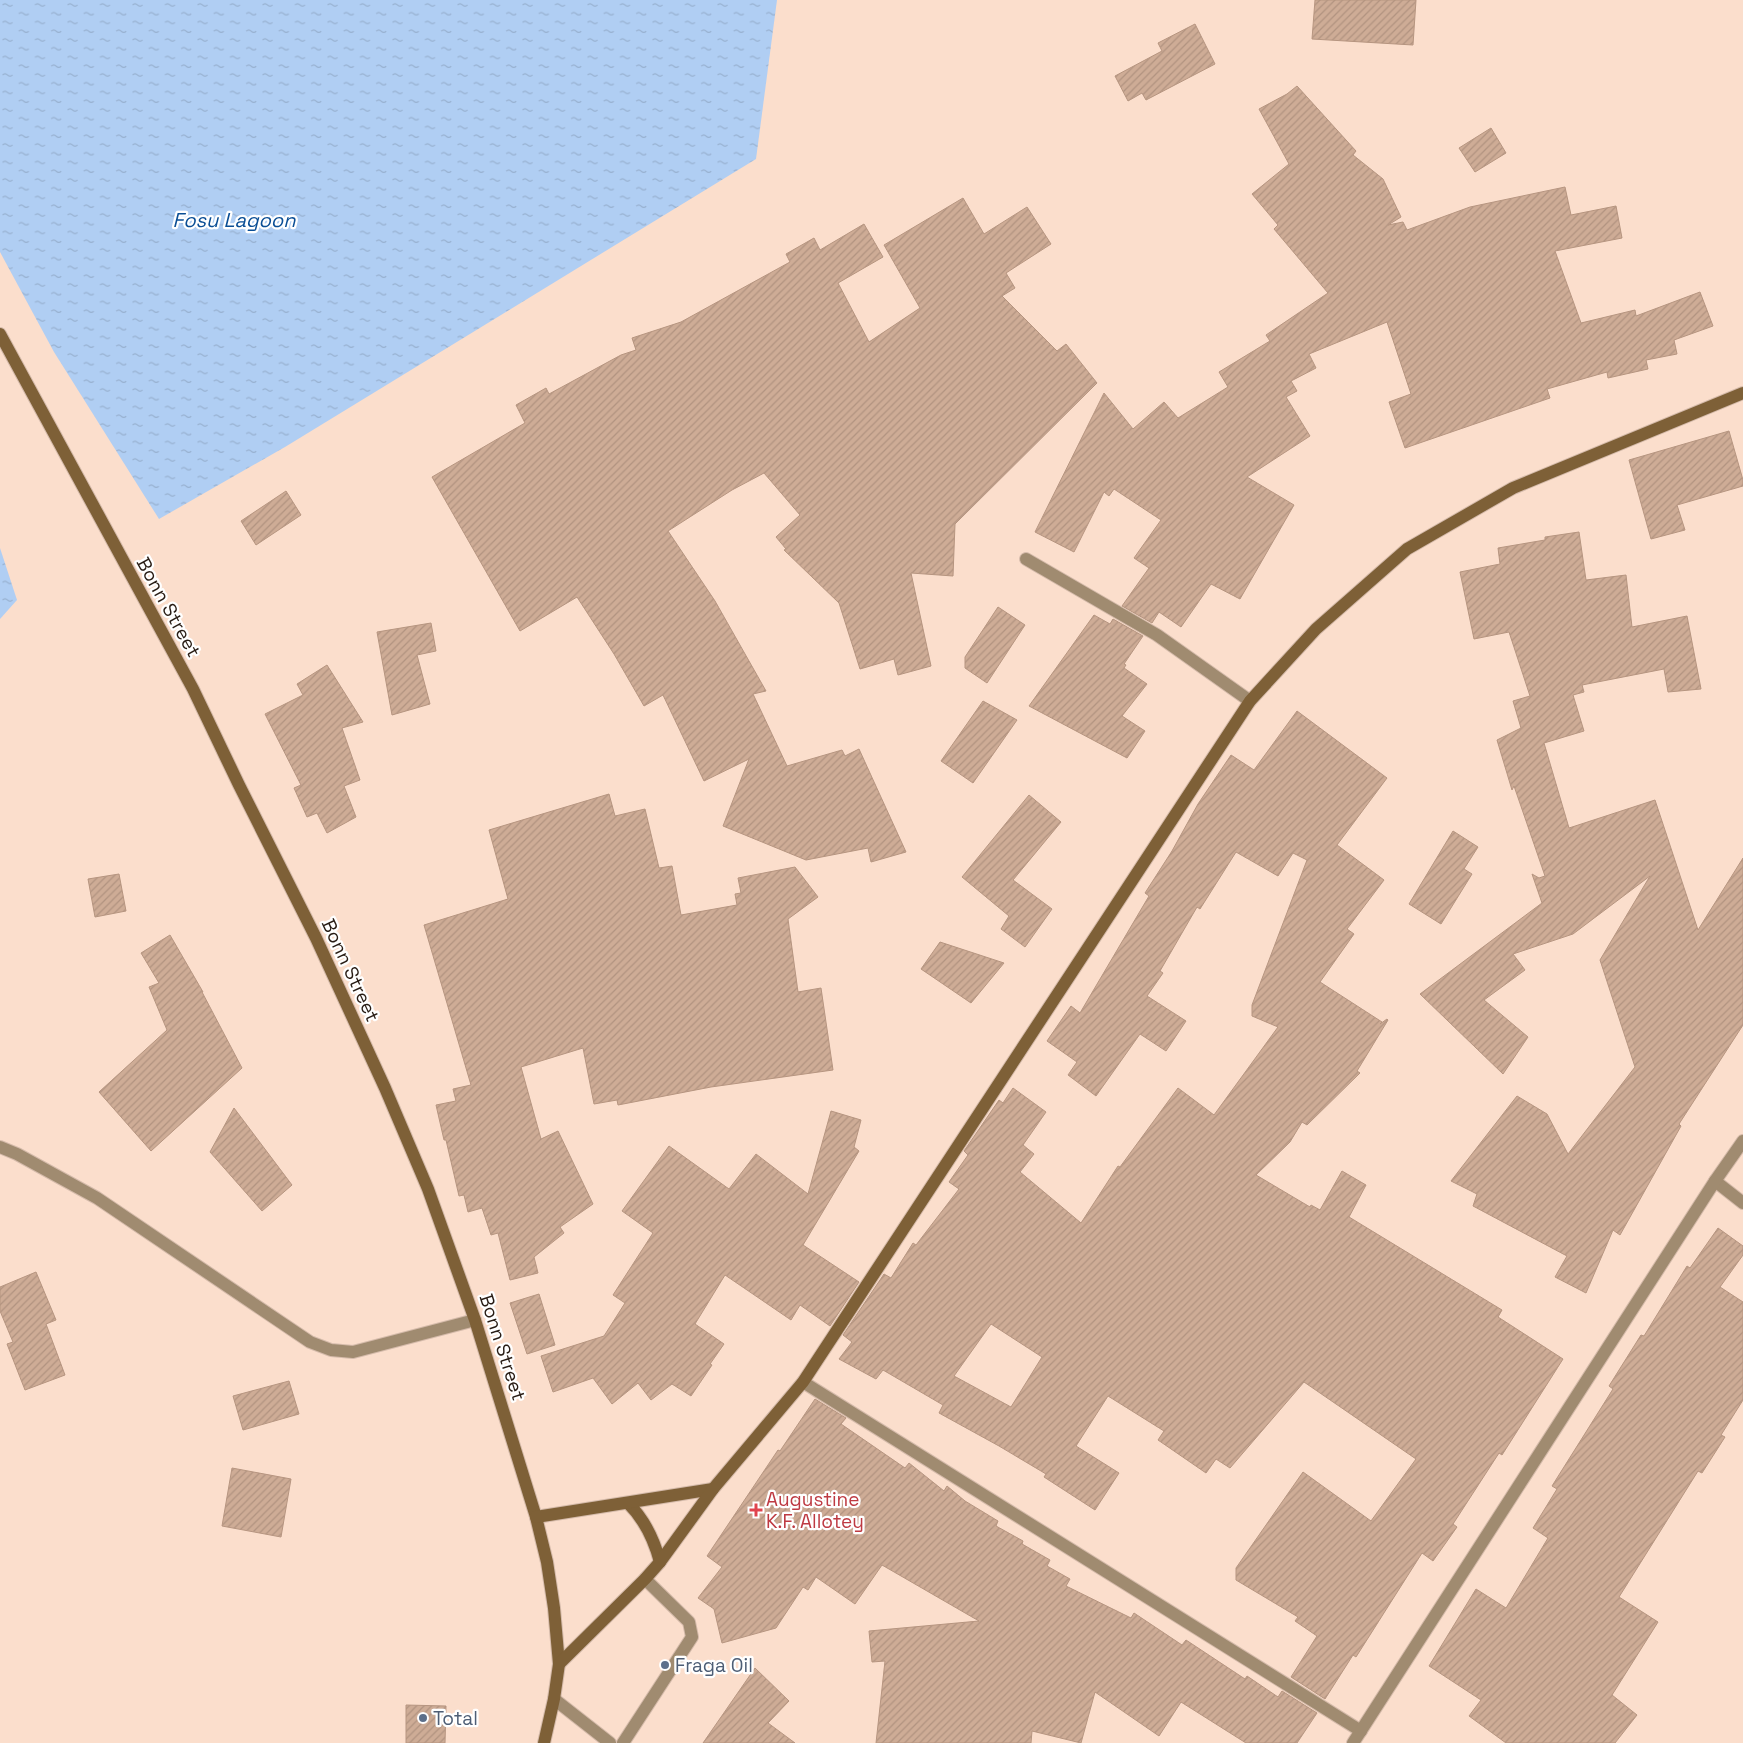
<svg xmlns="http://www.w3.org/2000/svg" width="1743" height="1743" font-family="'Space Grotesk',sans-serif">
<style>
.water{fill:url(#water-ripples)}
.building{fill:url(#building-hatch);stroke:#b69580;fill-rule:evenodd}
.lines{fill:none;stroke-linecap:round;stroke-linejoin:round}
.lane-casing{stroke:#d5bbab;stroke-width:14}
.street-casing{stroke:#d5bbab;stroke-width:14}
.secondary-casing{stroke:#d5bbab;stroke-width:14}
.lane{stroke:#a08b70;stroke-width:12}
.street{stroke:#a08b70;stroke-width:12}
.secondary{stroke:#7e6037;stroke-width:12}
.health-dot{fill:#e0444e;stroke:#fff;stroke-width:2}
.service-dot{fill:#5c6f8a;stroke:#fff;stroke-width:2}
.labels{text-anchor:middle;stroke-width:4.5;stroke-linejoin:round;paint-order:stroke}
.street-label{font-size:19px;fill:#281c14;stroke:#fff}
.health-label{font-size:19px;fill:#be3a42;stroke:#fff;text-anchor:start}
.service-label{font-size:19px;fill:#4e5e75;stroke:#fff;text-anchor:start}
.water-label{font-size:20px;font-style:italic;fill:#0a4e95;stroke:#fff}
</style>
<defs>
<pattern id="water-ripples" width="26" height="14" patternUnits="userSpaceOnUse" patternTransform="scale(1.25)"><rect width="26" height="14" fill="#b0cef3"/><path d="M2 4q2-2 4 0t4 0M15 11q2-2 4 0t4 0" fill="none" stroke="#97b0cf"/></pattern>
<pattern id="building-hatch" width="6" height="6" patternUnits="userSpaceOnUse" patternTransform="scale(1.25)"><rect width="6" height="6" fill="#ceac96"/><path d="M-1 1l2-2M0 6l6-6M5 7l2-2" fill="none" stroke="#b19380"/></pattern>
</defs>
<rect width="100%" height="100%" fill="#fbdecc"/>
<!-- water -->
<g class="water">
<path d="M0,0h777l-21,159 -471,288 -126,72 -105,-167 -54,-100z"/>
<path d="M0,548l17,52 -17,19z"/>
</g>
<!-- building -->
<g class="building">
<path d="M1315,0h101l-3,45 -101,-6z"/>
<path d="M1195,24l20,40 -69,36 -4,-7 -14,8 -13,-25 47,-25 -4,-8z"/>
<path d="M1297,86l59,65 -3,4 30,24 18,38 -13,8 15,-3 4,8 63,-23 95,-20 6,28 45,-9 6,32 -67,13 26,72 54,-13 1,6 64,-24 13,34 -39,14 3,14 -31,6 2,9 -40,9 -1,-6 -60,17 3,9 -145,50 -16,-46 22,-8 -24,-72 -78,32 7,14 -25,13 6,10 -11,6 24,39 -63,41 47,28 -54,94 -29,-15 -30,43 -22,-15 -7,11 -30,-17 27,-38 -15,-10 27,-38 -47,-31 -5,7 -5,-4 -30,60 -39,-20 69,-139 29,36 31,-27 14,16 50,-31 -9,-15 51,-31 -4,-6 62,-42 -54,-64 4,-4 -26,-31 37,-30 -30,-55 28,-15z"/>
<path d="M1491,128l15,25 -31,19 -16,-24z"/>
<path d="M963,198l21,36 43,-27 24,37 -45,29 9,15 -13,8 55,55 9,-7 31,39 -142,141 -2,52 -42,-3 20,93 -33,9 -4,-16 -34,10 -21,-66 -55,-53 2,-1 -10,-12 24,-22 -36,-42 -32,17 -64,41 47,70 51,90 -13,3 34,72 55,-16 3,6 14,-7 47,103 -35,10 -3,-14 -62,12 -83,-34 26,-67 -45,22 -41,-86 -19,11 -30,-52 -37,-57 -57,34 -88,-154 93,-54 -9,-18 30,-17 3,6 72,-39 15,-5 -4,-12 49,-16 109,-60 -4,-8 28,-16 6,12 44,-26 19,33 -45,26 31,59 51,-34 -36,-63z"/>
<path d="M1729,431l14,49v6l-66,19 8,25 -34,9 -22,-79z"/>
<path d="M286,491l15,24 -45,30 -15,-24z"/>
<path d="M1579,532l7,48 40,-5 6,52 55,-11 14,73 -33,3 -4,-23 -82,16 2,7 -11,3 11,36 -40,12 25,85 86,-28 43,130 45,-72v167l-64,99 2,2 -61,109 -7,-5 -27,63 -31,-16 12,-21 -94,-50 4,-12 -26,-13 66,-85 30,18 21,40 67,-87 -35,-107 50,-84 -77,58 -60,20 12,16 -41,30 44,37 -25,37 -83,-80 122,-91 -10,-29 7,4 6,-2 -31,-90 -2,4 -15,-50 24,-12 -8,-27 17,-5 -21,-64 -35,7 -14,-67 40,-8 -2,-16 47,-8v-3z"/>
<path d="M998,607l27,18 -38,58 -22,-15v-11z"/>
<path d="M1094,615l16,9 3,-5 30,17 -19,28 2,1 -2,3 23,16 -25,32 23,15 -18,27 -98,-52z"/>
<path d="M431,623l5,28 -19,4 13,49 -38,11 -15,-83z"/>
<path d="M327,665l36,57 -21,6 18,52 -16,6 12,31 -29,16 -10,-20 -10,4 -13,-29 7,-3 -36,-71 38,-19 -6,-11z"/>
<path d="M983,701l34,19 -44,63 -32,-22z"/>
<path d="M1297,711l90,67 -50,67 47,35 -37,49 7,5 -34,48 62,40 -2,2 7,-5 1,1 -31,51 3,2 -53,52 -5,-3 -12,20 -34,33 54,32 1,-2 9,5 22,-39 24,14 -17,32 153,93 -4,7 65,42 -61,96 -3,-2 -46,71 4,3 -24,34 -11,-8 -66,104 -3,-2 -28,44 -34,-22 26,-41 -22,-15 3,-4 -62,-37v-12l67,-96 68,49 45,-62 -112,-77 -74,86 -14,-9 -10,14 -48,-33 6,-9 -56,-35 -32,50 43,27 -24,37 -51,-33 2,-3 -47,-28 -60,-33 4,-8 -60,-35 -7,9 -37,-20 13,-17 -9,-7 41,-61 7,4 22,-35 3,2 43,-56 -10,-7 19,-27 -4,-4 35,-51 4,3 10,-15 33,24 -23,33 11,9 -14,18 61,51 37,-57 2,1 58,-79 36,27 64,-88 -26,-11v-11l55,-145 -14,-7 -15,23 -42,-24 -36,57 -3,-2 -37,64 3,2 -16,23 39,25 -20,30 -26,-17 -44,62 -28,-21 9,-13 -30,-21 24,-35 9,7 69,-117 -4,-3 27,-42 26,-47 33,-49 23,15zM991,1324l51,33 -31,50 -57,-31z"/>
<path d="M609,794l6,22 30,-7 14,59 13,-2 9,49 56,-10 -2,-11 6,-1 -3,-15 57,-11 23,30 -30,22 10,73 23,-4 12,82 -122,17 -93,18 -1,-5 -23,4 -11,-56 -62,19 20,72 17,-8 35,73 -33,23 4,6 -30,24 4,16 -28,7 -12,-47 -7,2 -9,-27 -14,4 -4,-17 -5,1 -13,-56h-2l-8,-35 20,-4 -3,-12 18,-4 -47,-160 84,-26 -19,-69z"/>
<path d="M1029,795l32,27 -48,58 39,29 -27,38 -24,-18 8,-13 -47,-39z"/>
<path d="M1453,831l25,16 -14,22 8,5 -31,50 -32,-20z"/>
<path d="M119,874l7,37 -31,6 -7,-38z"/>
<path d="M170,935l33,57h-1l40,76 -91,83 -52,-59 68,-62 -18,-43 10,-4 -18,-30z"/>
<path d="M940,942l64,21 -33,40 -50,-34z"/>
<path d="M234,1108l58,77 -30,26 -52,-59z"/>
<path d="M831,1111l30,9 -7,27 5,4 -56,94 56,37 -29,44 -30,-21 -9,15 -66,-45 -30,49 29,20 -14,20 2,1 -21,31 -19,-12 -21,16 -13,-17 -26,21 -19,-26 -40,14 -12,-36 63,-20 21,-33 -12,-8 40,-62 -31,-22 47,-65 60,43 27,-35 52,40z"/>
<path d="M1718,1228l25,18v9l-23,32 23,15v98l-22,35 4,2 -23,36 -4,-2 -79,126 39,25 -46,73 25,20 -22,28h-109l-37,-27 12,-16 -52,-34 47,-77 30,19 42,-70 -15,-10 24,-39 -5,-3 61,-97 -4,-3 32,-51 3,1 43,-70 3,2z"/>
<path d="M36,1272l20,48 -10,4 19,51 -40,15 -18,-46 6,-2 -13,-31v-24z"/>
<path d="M539,1294l16,51 -28,9 -17,-51z"/>
<path d="M289,1381l10,33 -56,16 -10,-34z"/>
<path d="M815,1399l31,19 -5,6 64,44 4,-5 35,28 3,-5 18,15 33,20 -2,5 27,15 -1,3 28,16 -3,6 23,13 -4,7 65,32 3,-5 48,32 4,-5 59,39 2,-3 31,21 4,-6 35,22 -20,30h-51l-65,-41 -22,34 -64,-44 -14,51 -49,-12 -1,12h-155l9,-82 -13,1 -3,-31 110,-10 -97,-56 -27,39 -39,-27 -8,13 -5,-3 -27,41 -54,15 -8,-34 -16,-11 24,-31 -15,-11 71,-106 2,1z"/>
<path d="M232,1468l59,11 -10,58 -59,-11z"/>
<path d="M755,1668l34,33 -21,22 27,20h-92z"/>
<path d="M406,1705l40,1 -1,37h-39z"/>
</g>
<g class="lines">
<!-- lane casing -->
<g class="lane-casing">
<path id="lane" d="M623,1743l69,-106 -3,-15 -44,-43"/>
</g>
<!-- street casing -->
<g class="street-casing">
<g id="street">
<path d="M1026,559l131,76 93,66"/>
<path d="M0,1147l17,7 80,44 213,144 21,8 22,2 122,-32"/>
<path d="M1715,1181l28,22"/>
<path d="M803,1382l558,349"/>
<path d="M554,1699l56,44"/>
<path d="M1353,1743l362,-562 28,-40"/>
</g>
</g>
<!-- secondary casing -->
<g class="secondary-casing">
<g id="secondary">
<path d="M0,334l193,355 46,96 77,153 69,150 43,101 47,131 61,197 11,45 7,46 5,56 -5,35 -10,44"/>
<path d="M628,1503c17,17 26,36 32,59"/>
<path d="M536,1517l177,-28"/>
<path d="M559,1664l86,-85 15,-17 53,-73 90,-107 447,-681 66,-72 91,-80 106,-61 230,-95"/>
</g>
</g>
<!-- lane -->
<use href="#lane" class="lane"/>
<!-- street -->
<use href="#street" class="street"/>
<!-- secondary -->
<use href="#secondary" class="secondary"/>
</g>
<!-- markers -->
<path class="health-dot" d="M753.5 1502.5h5v5h5v5h-5v5h-5v-5h-5v-5h5z"/>
<g class="service-dot">
<circle cx="665" cy="1665" r="5"/>
<circle cx="423" cy="1718" r="5"/>
</g>
<g class="labels">
<!-- street labels -->
<g class="street-label">
<text transform="translate(169 607) rotate(61)" y="7">Bonn Street</text>
<text transform="translate(351 970) rotate(65)" y="7">Bonn Street</text>
<text transform="translate(503 1347) rotate(72)" y="7">Bonn Street</text>
</g>
<!-- health labels -->
<g class="health-label">
<text x="766" y="1506">Augustine<tspan x="766" dy="22">K.F. Allotey</tspan></text>
</g>
<!-- service labels -->
<g class="service-label">
<text x="675" y="1672">Fraga Oil</text>
<text x="433" y="1725">Total</text>
</g>
<!-- water labels -->
<g class="water-label">
<text x="234" y="227">Fosu Lagoon</text>
</g>
</g>
</svg>
